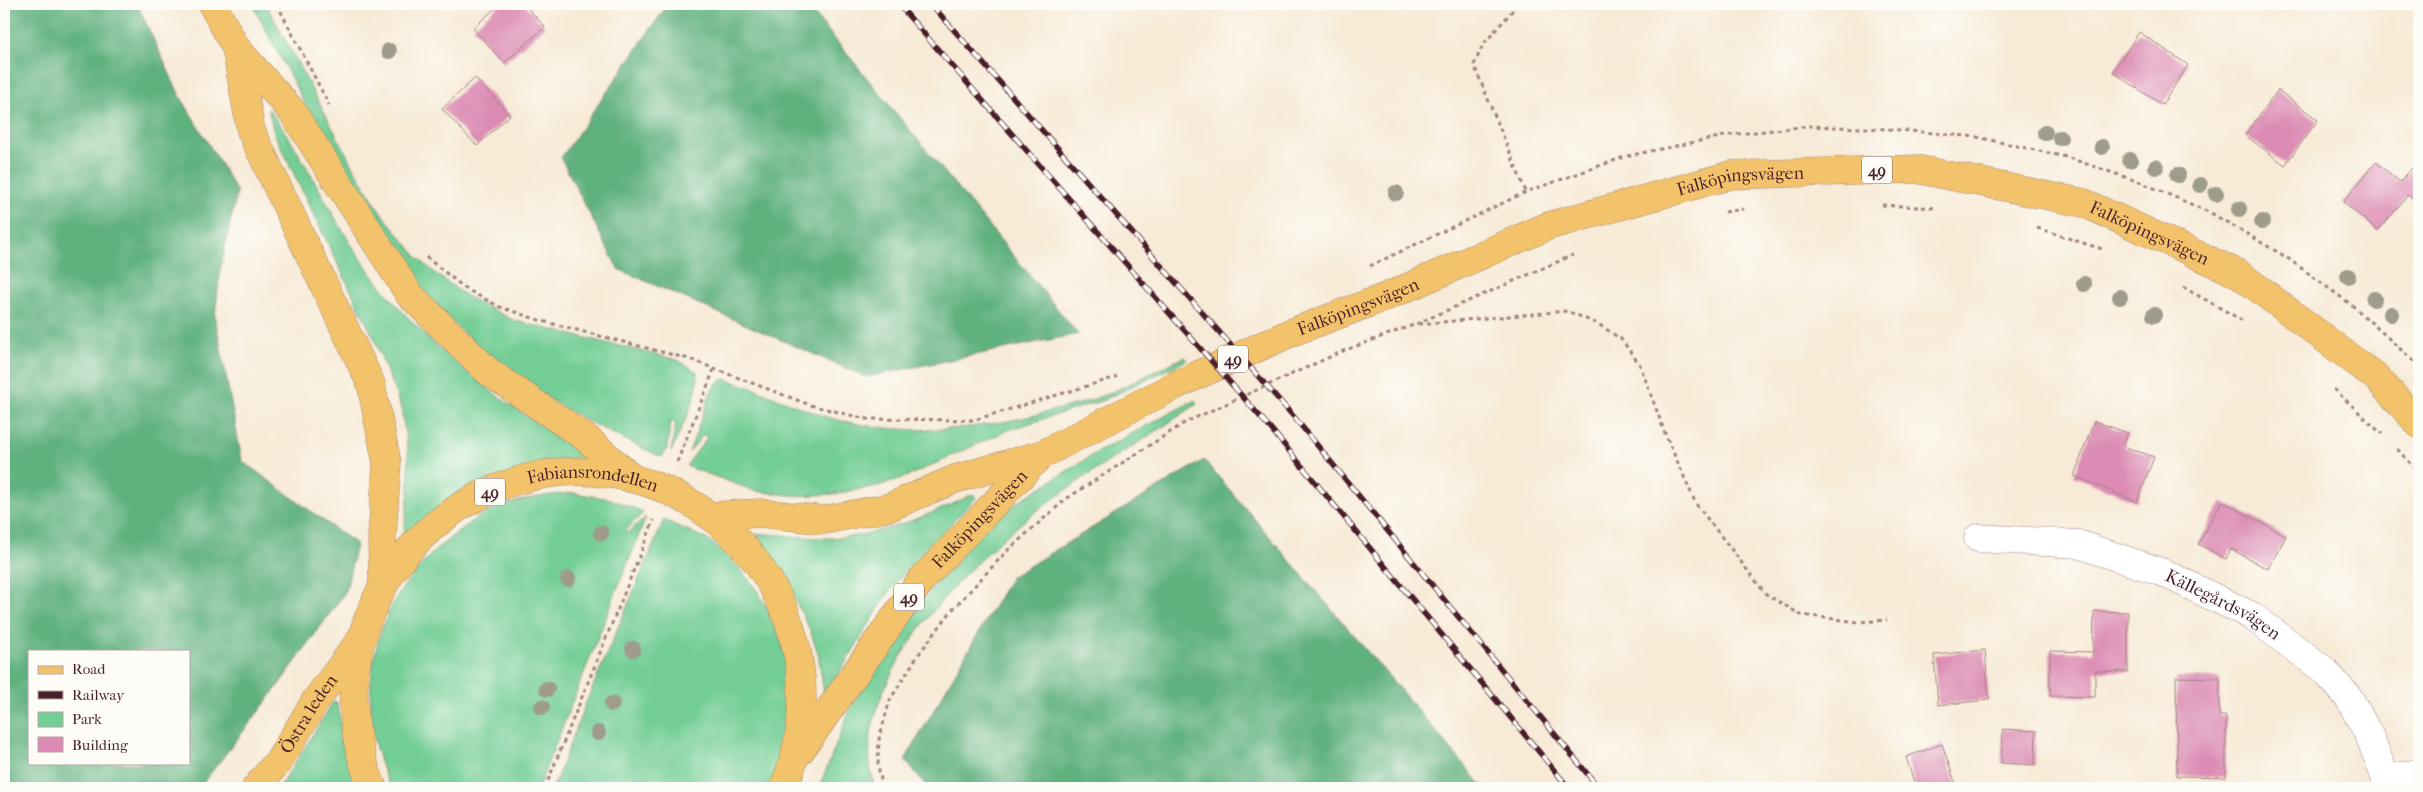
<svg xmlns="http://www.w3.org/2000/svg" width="2423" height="792" font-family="'IM FELL French Canon',serif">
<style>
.green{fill:#73ce95;stroke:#5e7660}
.forest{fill:#5eb17e;stroke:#546854;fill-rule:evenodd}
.building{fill:#dc8cb4}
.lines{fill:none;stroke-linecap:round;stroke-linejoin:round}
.minor-casing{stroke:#a08480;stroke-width:29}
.major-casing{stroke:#a08480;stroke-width:29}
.path{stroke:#a08480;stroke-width:3;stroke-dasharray:4 4;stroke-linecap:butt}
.minor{stroke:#fff;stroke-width:28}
.major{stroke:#f2c36a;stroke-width:28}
.rail-casing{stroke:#4a1f2b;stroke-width:5.5}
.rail{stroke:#fdfcf7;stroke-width:4;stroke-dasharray:11;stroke-linecap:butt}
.tree{fill:#a09c8c}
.labels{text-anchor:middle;stroke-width:4;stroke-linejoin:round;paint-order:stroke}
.shield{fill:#fdfcf7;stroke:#806168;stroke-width:1}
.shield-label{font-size:16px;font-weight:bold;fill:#4a1f2b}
.street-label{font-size:18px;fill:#4a1f2b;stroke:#fdfcf7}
</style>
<rect width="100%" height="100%" fill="#fdfcf7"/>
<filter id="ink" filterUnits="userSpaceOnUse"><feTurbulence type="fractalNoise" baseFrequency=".02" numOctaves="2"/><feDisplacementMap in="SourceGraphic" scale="10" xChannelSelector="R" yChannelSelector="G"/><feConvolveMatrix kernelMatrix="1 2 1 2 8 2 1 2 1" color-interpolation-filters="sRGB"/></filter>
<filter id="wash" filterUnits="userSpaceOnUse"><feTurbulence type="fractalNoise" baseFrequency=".0096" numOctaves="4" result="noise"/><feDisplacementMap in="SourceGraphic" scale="20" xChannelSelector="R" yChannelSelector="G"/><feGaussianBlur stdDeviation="1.12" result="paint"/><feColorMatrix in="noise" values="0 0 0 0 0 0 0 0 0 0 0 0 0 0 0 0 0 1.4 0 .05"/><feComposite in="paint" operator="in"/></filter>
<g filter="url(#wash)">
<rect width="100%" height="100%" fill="#f7ead6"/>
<!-- green -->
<g class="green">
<path d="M252,4h14l82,153 31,53 38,47 19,17 30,22 49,25 163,39 19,12c5,20 -18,60 -26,80l5,-30h-5l-4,26 -5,9c-53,-24 -104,-49 -152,-84 -123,-92 -187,-238 -258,-369z"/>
<path d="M268,108c37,47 60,105 95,154 57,82 132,135 215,188l3,5v2l-40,7 -138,74 6,-46 -1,-41 -7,-43 -27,-70 -100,-205z"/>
<path d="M1185,357l2,3 -83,40 -96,30 -100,46 -30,10 -45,8 -35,2 -43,-5 -69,-25 21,-28 -3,-4 -15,18 22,-60 5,-8 8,-5c39,10 75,31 114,41 71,17 140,10 210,-8 18,-5 37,-9 54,-16 28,-11 55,-27 83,-39z"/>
<path d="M1195,400l2,4c-50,34 -103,65 -152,101 -74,53 -204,183 -170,283h-56l30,-76 30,-56 81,-106 57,-48 84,-52z"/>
<path d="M573,493l37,6 34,13 -19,19 2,2 19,-16 -108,271h-147c-29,-55 -27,-132 3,-186 15,-27 38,-51 63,-69 7,-6 14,-12 21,-16 30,-16 61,-22 95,-24z"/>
<path d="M973,494l3,4 -68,70 -21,27 -60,98 -3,1 -6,-41 -8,-23 -31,-62 -23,-34c4,-2 60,5 72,4 46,0 104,-23 145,-44z"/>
<path d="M664,520c14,7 29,12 42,19 18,11 31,26 44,42 36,47 49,110 34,167 -4,14 -10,27 -14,40h-217l32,-83z"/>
<path d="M334,701l3,1 6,35 14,51h-78z"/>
</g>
<!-- forest -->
<g class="forest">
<path d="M4,4h133l42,90 58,98 -17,78 -5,47 27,144 114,83 -10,47 -76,106 -71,91h-192v-2l-3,-14zM29,651h160v112h-160z"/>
<path d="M668,4h138l272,330 -212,43 -248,-108 -57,-111z"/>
<path d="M1204,460l280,328h-556l-23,-28 106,-183z"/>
</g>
<g id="blocks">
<!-- building -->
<g class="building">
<path d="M500,4h24l21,23 -41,36 -31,-35z"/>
<path d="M2139,32l49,33 -26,40 -49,-33z"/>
<path d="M475,78l35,37 -33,31 -35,-37z"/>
<path d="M2278,90l40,30 -33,45 -40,-30z"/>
<path d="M2419,160v44l-11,-9 -30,36 -35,-29 33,-40 24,20z"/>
<path d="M2094,421l34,12 -5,13 31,11 -17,45 -63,-26z"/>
<path d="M2222,501l64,35 -18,33 -37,-20 -5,10 -28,-15z"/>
<path d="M2094,611l34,1v60l-33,-1v26l-45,-1v-45l43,1z"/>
<path d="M1985,650l4,50 -51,5 -4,-50z"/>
<path d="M2176,677l44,1 -1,38h7v61l-49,-1z"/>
<path d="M2003,729l33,2 -1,34 -34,-2z"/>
<path d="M1942,744l15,44h-41l-10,-31z"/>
</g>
</g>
</g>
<g filter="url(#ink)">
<use href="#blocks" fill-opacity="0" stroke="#a08480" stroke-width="1"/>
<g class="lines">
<!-- minor casing -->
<g class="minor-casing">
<g id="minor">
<path id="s1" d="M1978,538l100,6 86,29 88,43 72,54 25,28 20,37 17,44 1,9"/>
<path d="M2386,779l33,-6"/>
</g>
</g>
<!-- major casing -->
<g class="major-casing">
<g id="major">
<path d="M212,4l24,44 56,63 117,183 80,78 97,66 47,41"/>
<path d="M236,48l15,83 120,253 16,79 -5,74 1,50"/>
<path id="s2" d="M711,516l49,-3 64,7 66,-13 65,-28 88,-25 133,-69 114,-52 98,-37 160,-70 183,-51 185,-6 168,34 155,71 138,104 42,46"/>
<path id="s3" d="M800,751l122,-172 118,-123"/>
<path id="s4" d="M256,788l24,-29 36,-59 42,-57"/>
<path id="s5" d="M373,788c-25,-55 -26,-118 -3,-174 17,-45 51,-83 91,-108 190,-115 405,79 323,282"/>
</g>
</g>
<!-- path -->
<g class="path">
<path d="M277,4l52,101"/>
<path d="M1518,4l-35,41 -9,20 52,127"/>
<path d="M1882,205l56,3"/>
<path d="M1725,212l19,-3"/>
<path d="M2037,228l68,22"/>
<path d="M426,257l40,32 34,18 42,14 147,38 121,46 56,14 108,1 143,-43"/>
<path d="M1370,266l156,-74 101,-36 102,-21 80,-9 79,3 89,8 89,20 74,25 71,31 75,44 67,49 66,60"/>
<path d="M2183,287l62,35"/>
<path d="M1419,324l148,-13 31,13 23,15 19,26 26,71 30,68 70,90 35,21 58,7 28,-2"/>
<path d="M2334,389l48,45"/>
<path d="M2397,449l22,23"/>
<path d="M677,462l38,-95"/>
<path d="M545,788l109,-268"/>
<path d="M883,788l-5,-22 1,-27 11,-39 28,-45 35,-46 54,-58 59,-52 120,-77 157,-71 73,-27 157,-69"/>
</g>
<!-- minor -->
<use href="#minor" class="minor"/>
<!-- major -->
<use href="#major" class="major"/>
<!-- rail casing -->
<g class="rail-casing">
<g id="rail">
<path d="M898,4l373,425 298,359"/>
<path d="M931,4l363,413 305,371"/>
</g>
</g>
<!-- rail -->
<use href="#rail" class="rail"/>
</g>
<!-- trees -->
<g class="tree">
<circle cx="389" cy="51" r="8"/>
<circle cx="2045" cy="133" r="8"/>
<circle cx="2060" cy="138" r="8"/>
<circle cx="2102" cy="147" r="8"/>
<circle cx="2130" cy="160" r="8"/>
<circle cx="2156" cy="167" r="8"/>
<circle cx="2178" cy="175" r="8"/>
<circle cx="2200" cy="185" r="8"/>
<circle cx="1396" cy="193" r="8"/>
<circle cx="2216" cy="194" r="8"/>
<circle cx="2239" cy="209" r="8"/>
<circle cx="2262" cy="222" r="8"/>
<circle cx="2348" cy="276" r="8"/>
<circle cx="2084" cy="284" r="8"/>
<circle cx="2120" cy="297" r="8"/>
<circle cx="2374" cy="299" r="8"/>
<circle cx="2391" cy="314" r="8"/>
<circle cx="2154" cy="315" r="8"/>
<circle cx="601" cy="533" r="8"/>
<circle cx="568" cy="579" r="8"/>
<circle cx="633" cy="649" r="8"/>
<circle cx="547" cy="689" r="8"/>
<circle cx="612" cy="704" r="8"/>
<circle cx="542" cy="707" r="8"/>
<circle cx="598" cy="733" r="8"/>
</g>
</g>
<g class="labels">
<!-- shield labels -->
<g class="shield">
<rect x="1862" y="156.5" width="30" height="27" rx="4"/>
<rect x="1218" y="345.5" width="30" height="27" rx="4"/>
<rect x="475" y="478.5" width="30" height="27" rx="4"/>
<rect x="894" y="583.5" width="30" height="27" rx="4"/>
</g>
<g class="shield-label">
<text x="1877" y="176">49</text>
<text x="1233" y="365">49</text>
<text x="490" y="498">49</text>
<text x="909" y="603">49</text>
</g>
<!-- street labels -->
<g class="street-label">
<text dy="6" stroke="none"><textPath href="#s2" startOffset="1096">Falköpingsvägen</textPath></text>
<text dy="6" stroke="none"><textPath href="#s2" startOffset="1516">Falköpingsvägen</textPath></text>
<text dy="6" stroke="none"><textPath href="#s2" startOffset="691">Falköpingsvägen</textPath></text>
<text dy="6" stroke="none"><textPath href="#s5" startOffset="461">Fabiansrondellen</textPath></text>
<text dy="6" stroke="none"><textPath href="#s3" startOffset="294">Falköpingsvägen</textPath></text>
<text dy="6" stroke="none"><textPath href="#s1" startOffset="258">Källegårdsvägen</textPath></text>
<text dy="6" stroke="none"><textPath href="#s4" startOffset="91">Östra leden</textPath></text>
</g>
</g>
<!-- margin -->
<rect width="2423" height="792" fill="none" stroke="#fdfcf7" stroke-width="20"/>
<!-- legend -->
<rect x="28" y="650" width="162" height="115" fill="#fdfcf7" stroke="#b5a4a5"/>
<rect x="38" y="666" width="25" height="8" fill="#f2c36a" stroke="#b5a4a5"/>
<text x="72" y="674" font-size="15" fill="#4a1f2b">Road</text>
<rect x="38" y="691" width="25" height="8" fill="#4a1f2b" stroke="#b5a4a5"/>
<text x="72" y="700" font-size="15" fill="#4a1f2b">Railway</text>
<rect x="38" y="712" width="25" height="15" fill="#73ce95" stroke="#b5a4a5"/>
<text x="72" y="724" font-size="15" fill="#4a1f2b">Park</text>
<rect x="38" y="737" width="25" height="15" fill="#dc8cb4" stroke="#b5a4a5"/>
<text x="72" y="750" font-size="15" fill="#4a1f2b">Building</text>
</svg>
